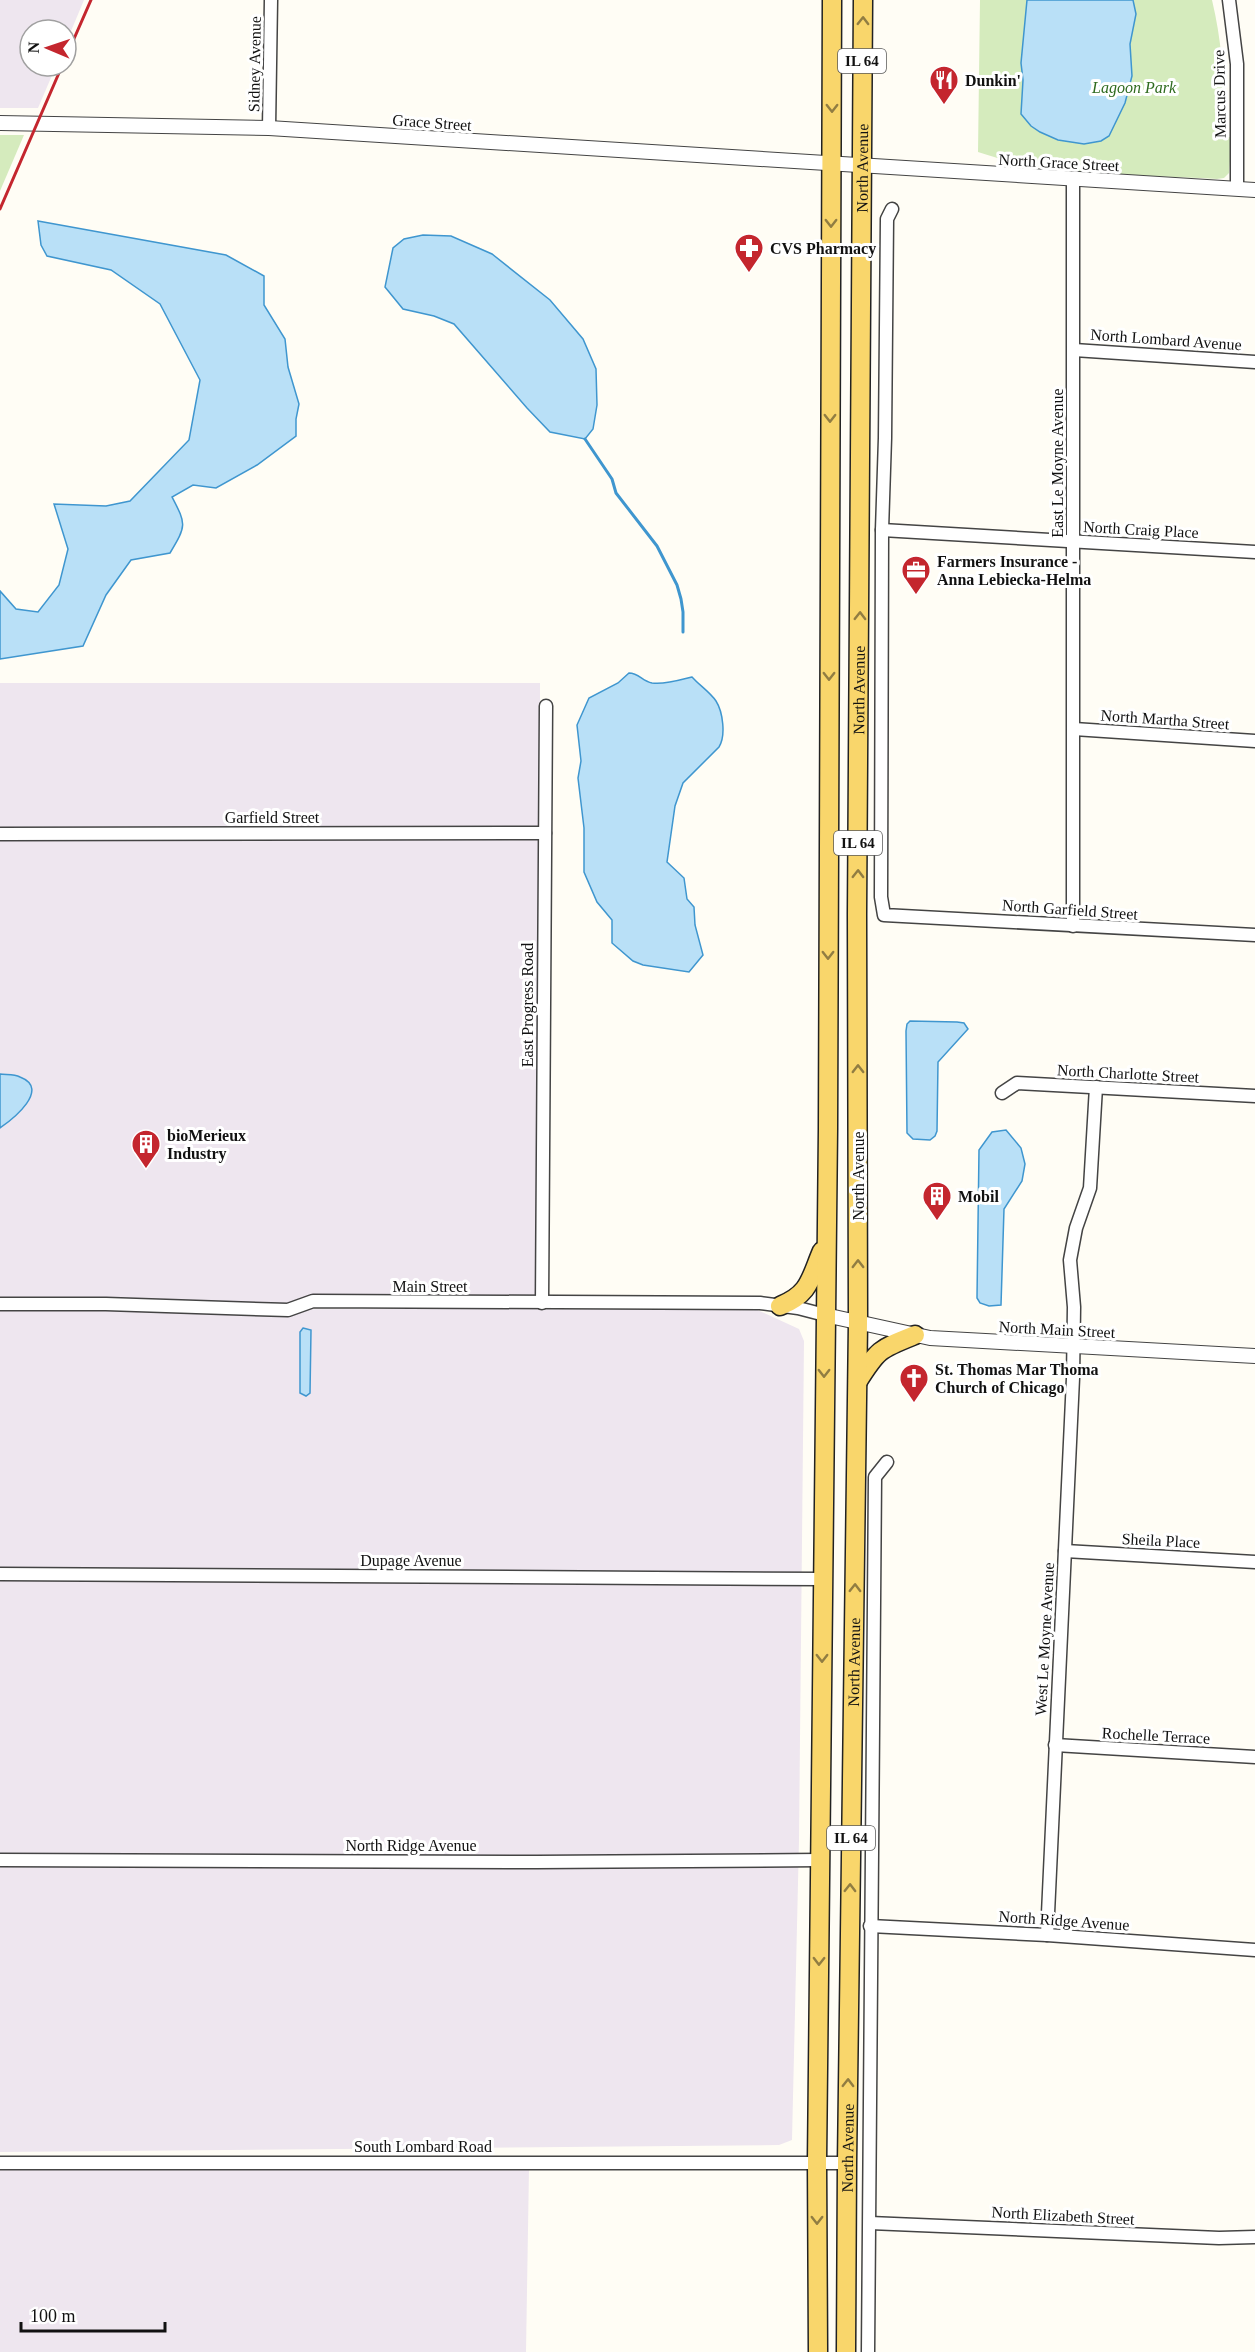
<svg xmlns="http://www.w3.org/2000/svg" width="1255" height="2352" font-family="Georgia,serif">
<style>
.industrial{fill:#eee6ef}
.green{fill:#d5ebbd}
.water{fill:#b9e0f7;stroke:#3f96cf;stroke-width:1.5}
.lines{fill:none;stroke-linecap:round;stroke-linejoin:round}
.stream{stroke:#3f96cf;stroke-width:3}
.minor-casing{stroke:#444;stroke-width:15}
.tertiary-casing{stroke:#444;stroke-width:16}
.primary-casing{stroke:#222;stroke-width:21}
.minor{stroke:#fff;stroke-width:12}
.tertiary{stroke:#fff;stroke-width:14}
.primary{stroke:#f9d66b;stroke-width:18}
.rail{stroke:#c4262e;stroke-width:3}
.oneway{stroke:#917d42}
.labels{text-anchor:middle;stroke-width:6;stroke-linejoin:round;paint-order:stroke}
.shield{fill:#fff;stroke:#585858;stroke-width:1.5}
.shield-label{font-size:15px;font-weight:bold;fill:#111}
.street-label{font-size:16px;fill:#111;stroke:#fff}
.poi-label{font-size:16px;font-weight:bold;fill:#111;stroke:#fff;text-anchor:start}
.park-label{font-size:16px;font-style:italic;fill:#2f6b1f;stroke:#fff}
</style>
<rect width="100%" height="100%" fill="#fffdf5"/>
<!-- industrial -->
<g class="industrial">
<path d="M0,0h84l-18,43v-13h-36v36h26l-18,42h-38z"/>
<path d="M0,683h540l-1,617 -255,6 -284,-6z"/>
<path d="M753,1308l46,21 5,12 -5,499 -7,300 -13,5 -779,7v-842z"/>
<path d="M0,2168h529l-3,184h-526z"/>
</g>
<!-- green -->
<g class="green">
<path d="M980,0h232c11,46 13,90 12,137h8l-3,36 -5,5 -7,1c-74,-4 -170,-3 -239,-27z"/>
<path d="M0,135h24l-24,56z"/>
</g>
<!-- water -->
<g class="water">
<path d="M1027,0h106l3,14 -6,30 2,32 -7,27 -16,33 -8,5 -17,3 -26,-4 -18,-8 -9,-6 -10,-12 2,-34 -2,-17z"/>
<path d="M38,221l188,34 38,21v29l21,34 3,28 11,37 -3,15v17l-39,29 -41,23 -23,-3 -21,12c14,27 15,28 -2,56l-39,7 -25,35 -23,51 -83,13v-68l16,18 22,3 21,-27 9,-36 -14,-45 52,2 24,-5 59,-61 11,-60 -40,-76 -49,-34 -64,-14 -6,-11z"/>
<path d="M423,235l28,1 41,18 58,46 33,39 13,30 1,36 -4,24 -8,10 -35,-7 -23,-24 -73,-84 -20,-8 -31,-7 -18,-22 8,-39 11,-9z"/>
<path d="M629,673c10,0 13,8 23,10 12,2 28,-3 40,-6 7,8 18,15 24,24 7,11 10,35 3,46l-36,36 -8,23 -8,56 17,16 3,21 7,8 1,18 8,30 -14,17 -46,-7 -10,-4 -21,-18v-23l-15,-18 -13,-30v-44l-6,-50 3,-17 -4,-36 12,-27 29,-15z"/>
<path d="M910,1021l47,1 7,1 4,6 -30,33 -1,69 -2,5 -5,4 -17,-1 -6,-6 -1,-102 1,-7z"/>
<path d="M0,1074c6,1 14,0 20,3 31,12 -7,42 -20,51z"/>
<path d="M1006,1130l15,18 4,16 -3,17 -18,28 -3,96 -12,1 -9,-3 -3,-5 2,-148 13,-18z"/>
<path d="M303,1328l8,2 -1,63 -4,3 -6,-3v-61z"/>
</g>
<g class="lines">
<!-- stream -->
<path class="stream" d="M585,439l27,40 4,14 41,53 20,39 4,14 2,13v20"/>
<!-- minor casing -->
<g class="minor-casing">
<g id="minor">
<path d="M1229,0l8,64v124"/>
<path d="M269,128l2,-128"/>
<path d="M1073,180v746"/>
<path d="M892,209l-5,10 -2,219 -3,92 -1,367 3,18 371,20"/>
<path d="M1074,350l181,12"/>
<path d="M882,530l373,22"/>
<path d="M1074,729l181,12"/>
<path d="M0,834l545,-1"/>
<path d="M1002,1093l15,-10 238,13"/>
<path d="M542,1303l4,-597"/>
<path d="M0,1304h106l182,6 25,-9 447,2 38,5 27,7"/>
<path d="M1065,1551l190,11"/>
<path d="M0,1574l822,5"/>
<path d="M1055,1745l200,12"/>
<path d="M0,1860l537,2 284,-2"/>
<path d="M870,1926l177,9 208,15"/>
<path d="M1047,1935l26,-557 1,-71 -4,-47 6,-32 14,-40 6,-101"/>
<path d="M0,2163h847"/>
<path d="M870,2223l349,15 36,-1"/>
<path d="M868,2352l7,-875 12,-15"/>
</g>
</g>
<!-- tertiary casing -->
<g class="tertiary-casing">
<g id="tertiary">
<path d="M0,123l269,5 986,62"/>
<path d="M825,1315l105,23 325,18"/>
</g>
</g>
<!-- primary casing -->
<g class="primary-casing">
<g id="primary">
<path d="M780,1306c30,-12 30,-27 42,-55"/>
<path d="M858,1381c20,-32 22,-32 57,-46"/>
<path d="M818,2352l-1,-190 11,-1033 4,-1129"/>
<path id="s1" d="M846,2352l1,-189 11,-840 -1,-409 6,-914"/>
</g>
</g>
<!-- minor -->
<use href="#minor" class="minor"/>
<!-- tertiary -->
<use href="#tertiary" class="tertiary"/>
<!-- primary -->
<use href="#primary" class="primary"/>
<!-- rail -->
<g class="rail">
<path d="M66,57l25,-57"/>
<path d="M0,209l62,-143"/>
</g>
</g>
<!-- one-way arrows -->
<defs><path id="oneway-chevron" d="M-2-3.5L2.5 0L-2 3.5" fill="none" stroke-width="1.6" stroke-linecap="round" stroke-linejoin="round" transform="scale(1.5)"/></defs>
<g class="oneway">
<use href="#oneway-chevron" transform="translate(863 21) rotate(-89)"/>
<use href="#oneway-chevron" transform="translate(832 108) rotate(90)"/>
<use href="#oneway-chevron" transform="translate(831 223) rotate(90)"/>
<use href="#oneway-chevron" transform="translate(830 418) rotate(90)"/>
<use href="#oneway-chevron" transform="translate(860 616) rotate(-89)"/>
<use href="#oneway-chevron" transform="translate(829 676) rotate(90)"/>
<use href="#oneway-chevron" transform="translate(858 874) rotate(-89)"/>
<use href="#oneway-chevron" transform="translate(828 955) rotate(90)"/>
<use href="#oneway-chevron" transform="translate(858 1069) rotate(-90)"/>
<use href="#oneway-chevron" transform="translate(858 1264) rotate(-90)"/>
<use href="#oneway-chevron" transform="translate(824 1373) rotate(90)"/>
<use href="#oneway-chevron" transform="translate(855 1588) rotate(-89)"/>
<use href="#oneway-chevron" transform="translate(822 1658) rotate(90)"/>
<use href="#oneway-chevron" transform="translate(850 1888) rotate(-89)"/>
<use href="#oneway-chevron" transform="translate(819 1961) rotate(91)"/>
<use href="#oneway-chevron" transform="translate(848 2083) rotate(-89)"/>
<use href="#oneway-chevron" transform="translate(817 2220) rotate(90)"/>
</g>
<!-- icons -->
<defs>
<g id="restaurant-pin" transform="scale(1.5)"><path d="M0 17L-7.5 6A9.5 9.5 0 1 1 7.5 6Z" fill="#c4262e" stroke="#fff"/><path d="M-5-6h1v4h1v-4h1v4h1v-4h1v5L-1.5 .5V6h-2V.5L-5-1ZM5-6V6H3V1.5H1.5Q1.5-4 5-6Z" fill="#fff"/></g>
<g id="pharmacy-pin" transform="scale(1.5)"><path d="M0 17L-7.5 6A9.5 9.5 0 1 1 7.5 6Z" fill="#c4262e" stroke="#fff"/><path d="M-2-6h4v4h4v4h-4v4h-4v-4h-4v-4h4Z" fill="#fff"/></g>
<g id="office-pin" transform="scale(1.5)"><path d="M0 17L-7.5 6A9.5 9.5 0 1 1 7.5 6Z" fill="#c4262e" stroke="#fff"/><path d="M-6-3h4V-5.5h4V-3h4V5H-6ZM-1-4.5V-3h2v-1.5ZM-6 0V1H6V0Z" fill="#fff"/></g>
<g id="building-pin" transform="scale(1.5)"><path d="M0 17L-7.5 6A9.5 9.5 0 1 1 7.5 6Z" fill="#c4262e" stroke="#fff"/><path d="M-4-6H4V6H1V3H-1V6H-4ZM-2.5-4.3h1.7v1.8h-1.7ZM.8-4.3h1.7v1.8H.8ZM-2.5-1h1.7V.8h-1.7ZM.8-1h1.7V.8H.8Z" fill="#fff"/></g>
<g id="church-pin" transform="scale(1.5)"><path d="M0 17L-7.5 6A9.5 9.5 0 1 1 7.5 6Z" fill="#c4262e" stroke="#fff"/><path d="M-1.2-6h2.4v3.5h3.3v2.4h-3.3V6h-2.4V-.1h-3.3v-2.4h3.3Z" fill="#fff"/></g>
</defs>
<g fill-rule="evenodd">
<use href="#restaurant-pin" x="944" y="80"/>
<use href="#pharmacy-pin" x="749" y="248"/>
<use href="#office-pin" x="916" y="570"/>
<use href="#building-pin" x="146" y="1144"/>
<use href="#building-pin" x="937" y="1196"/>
<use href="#church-pin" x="914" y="1378"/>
</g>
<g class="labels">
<!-- shield labels -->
<g class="shield">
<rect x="838" y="49" width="48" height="24" rx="4.5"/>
<rect x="834" y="831" width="48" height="24" rx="4.5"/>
<rect x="827" y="1826" width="48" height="24" rx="4.5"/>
</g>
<g class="shield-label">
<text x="862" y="66">IL 64</text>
<text x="858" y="848">IL 64</text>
<text x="851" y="1843">IL 64</text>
</g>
<!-- street labels -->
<g class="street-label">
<text transform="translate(254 64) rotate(-89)" y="6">Sidney Avenue</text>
<text transform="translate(1219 94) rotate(-91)" y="6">Marcus Drive</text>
<text transform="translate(432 122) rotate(4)" y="6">Grace Street</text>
<text transform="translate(1059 162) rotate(3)" y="6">North Grace Street</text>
<text dy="6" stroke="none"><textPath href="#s1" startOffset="2184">North Avenue</textPath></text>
<text transform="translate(1166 339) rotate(4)" y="6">North Lombard Avenue</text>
<text transform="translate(1057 463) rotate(-90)" y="6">East Le Moyne Avenue</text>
<text transform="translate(1141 529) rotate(3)" y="6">North Craig Place</text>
<text dy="6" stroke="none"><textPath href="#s1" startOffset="1662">North Avenue</textPath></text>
<text transform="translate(1165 719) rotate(4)" y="6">North Martha Street</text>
<text x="272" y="823">Garfield Street</text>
<text transform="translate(1070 909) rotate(4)" y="6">North Garfield Street</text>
<text transform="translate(527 1005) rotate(-90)" y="6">East Progress Road</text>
<text transform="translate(1128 1073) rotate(3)" y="6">North Charlotte Street</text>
<text transform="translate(858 1176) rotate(-90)" y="6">North Avenue</text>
<text x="430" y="1292">Main Street</text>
<text transform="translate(1057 1329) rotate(3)" y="6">North Main Street</text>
<text transform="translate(1161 1540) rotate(3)" y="6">Sheila Place</text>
<text x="411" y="1566">Dupage Avenue</text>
<text transform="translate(1044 1639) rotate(-87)" y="6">West Le Moyne Avenue</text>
<text dy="6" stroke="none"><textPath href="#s1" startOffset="690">North Avenue</textPath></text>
<text transform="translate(1156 1735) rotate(3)" y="6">Rochelle Terrace</text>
<text x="411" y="1851">North Ridge Avenue</text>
<text transform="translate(1064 1920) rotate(4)" y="6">North Ridge Avenue</text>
<text x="423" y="2152">South Lombard Road</text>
<text dy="6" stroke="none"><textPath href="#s1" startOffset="204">North Avenue</textPath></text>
<text transform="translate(1063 2215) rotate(3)" y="6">North Elizabeth Street</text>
</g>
<!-- poi labels -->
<g class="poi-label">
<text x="965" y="86">Dunkin'</text>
<text x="770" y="254">CVS Pharmacy</text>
<text x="937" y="567">Farmers Insurance -<tspan x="937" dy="18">Anna Lebiecka-Helma</tspan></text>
<text x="167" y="1141">bioMerieux<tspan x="167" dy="18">Industry</tspan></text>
<text x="958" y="1202">Mobil</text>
<text x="935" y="1375">St. Thomas Mar Thoma<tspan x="935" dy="18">Church of Chicago</tspan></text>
</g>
<!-- park labels -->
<g class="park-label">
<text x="1134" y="93">Lagoon Park</text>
</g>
</g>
<!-- north arrow -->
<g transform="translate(48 48) rotate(272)"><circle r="28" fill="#ffffff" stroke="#a0a0a0" stroke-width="1.5"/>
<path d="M0-4.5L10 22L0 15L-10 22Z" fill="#c4262e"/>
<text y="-9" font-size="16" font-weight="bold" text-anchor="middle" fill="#111111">N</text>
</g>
<!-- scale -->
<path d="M21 2322v9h144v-9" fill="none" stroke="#111111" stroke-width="3"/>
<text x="30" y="2322" font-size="18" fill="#111111" stroke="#ffffff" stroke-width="4.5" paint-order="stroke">100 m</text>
</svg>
